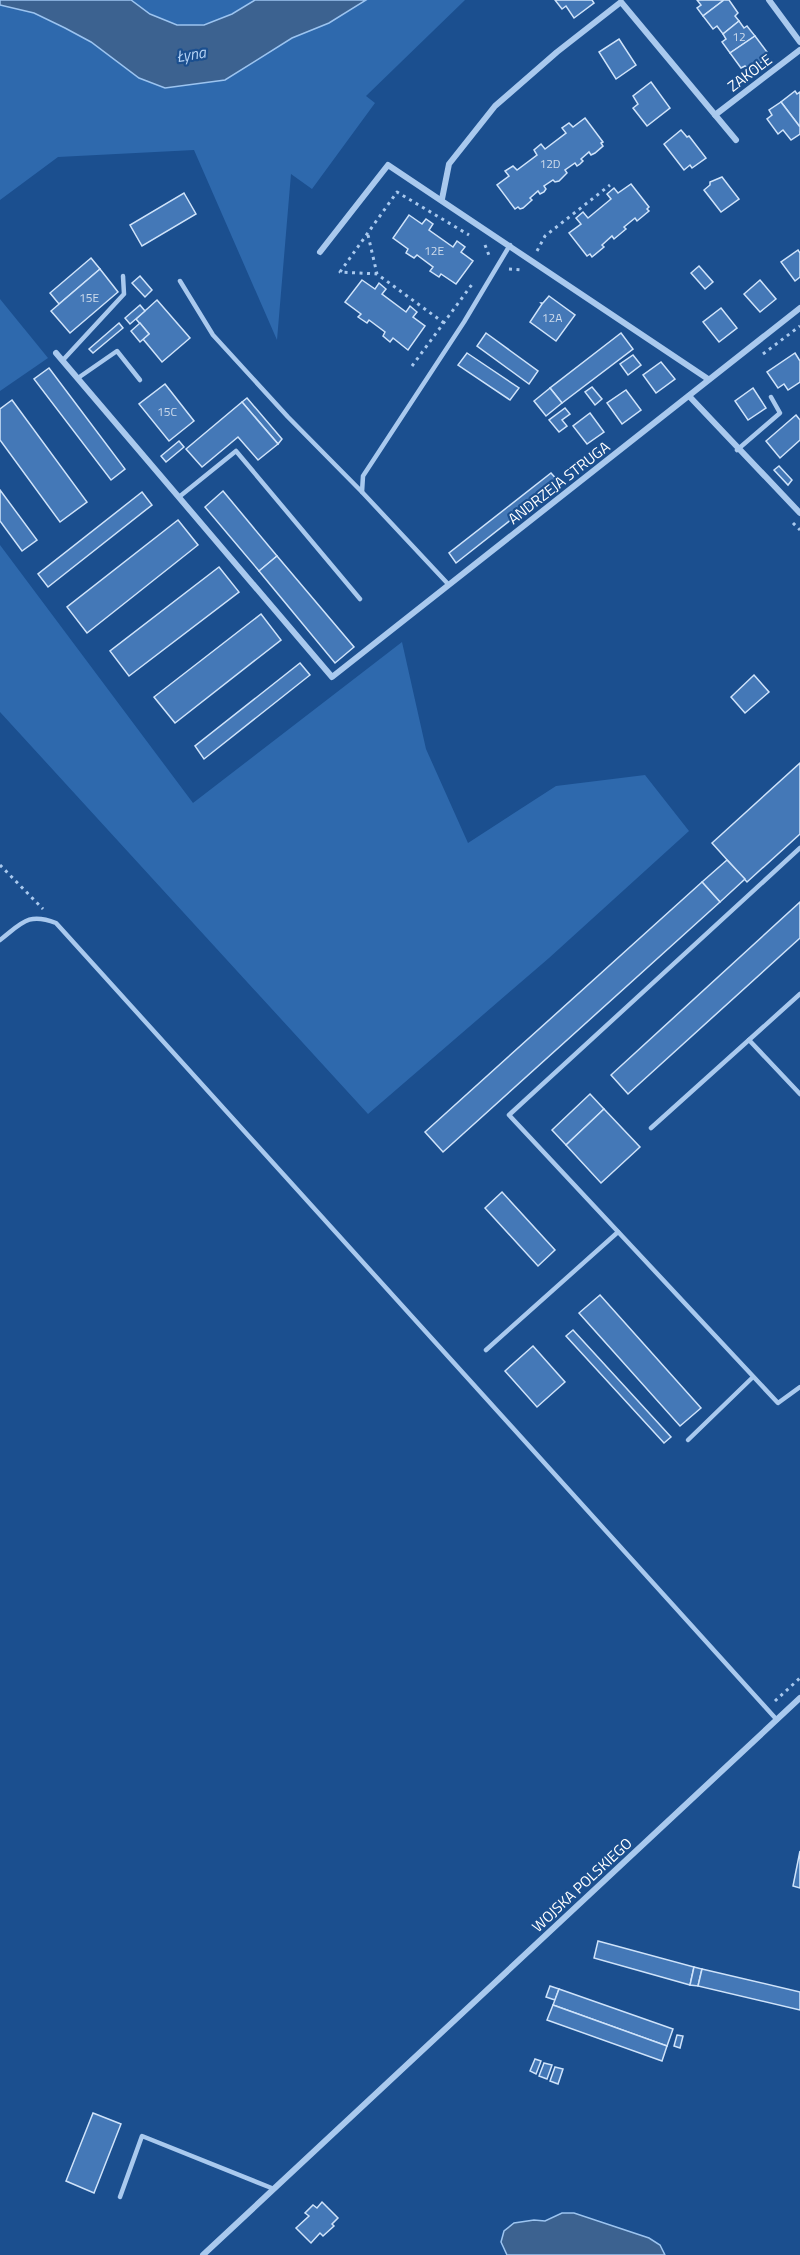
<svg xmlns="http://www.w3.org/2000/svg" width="800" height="2255" font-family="'Titillium Web',sans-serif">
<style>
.green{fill:#2e69ad}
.water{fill:#3c6290;stroke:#9cc4f0;stroke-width:1.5}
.building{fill:#4478b7;stroke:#cfe3fa;stroke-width:1.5}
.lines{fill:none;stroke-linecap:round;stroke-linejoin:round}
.path{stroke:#a9c9ee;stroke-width:3;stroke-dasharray:3 4.5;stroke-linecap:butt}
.service{stroke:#a9c9ee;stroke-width:4.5}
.minor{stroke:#a9c9ee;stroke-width:6}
.labels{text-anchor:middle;stroke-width:4.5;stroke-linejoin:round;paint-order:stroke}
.number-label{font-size:12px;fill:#d0dded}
.street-label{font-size:15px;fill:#fff;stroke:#1b4f8f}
.water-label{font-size:16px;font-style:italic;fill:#b5d3f5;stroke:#1b4f8f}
</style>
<rect width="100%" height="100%" fill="#1b4f8f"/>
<!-- green -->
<g class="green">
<path d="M131,0h124c-50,31 -75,37 -124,0z"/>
<path d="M366,0h99l-99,96 9,7 -63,86 -21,-15 -14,166 -83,-190 -136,7 -58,43v-195l34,8 31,15 26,14 48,36 26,10 60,-8 67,-42 37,-15z"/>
<path d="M0,299l48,59 -48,33z"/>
<path d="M0,545l193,258 209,-161 24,107 42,94 88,-57 89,-11 44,56 -140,127 -181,156 -368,-402z"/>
</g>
<!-- water -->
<g class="water">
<path d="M0,0h131l19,14 27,11h27l28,-11 23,-14h111l-37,23 -37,15 -67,42 -60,8 -26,-10 -48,-36 -26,-14 -31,-15 -34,-8z"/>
<path d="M562,2213h12l75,25 11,7 5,10h-158l-6,-13 3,-11 10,-8 20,-3 11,1z"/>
</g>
<!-- building -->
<g class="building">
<path d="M555,0h37l2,3 -20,15 -8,-12 -4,3z"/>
<path d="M697,0h27l-21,16 -6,-8 4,-3z"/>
<path d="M724,0h5l9,13 -3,3 4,5 -16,13 -6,-8 -4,3 -10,-13z"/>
<path d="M739,21l5,7 3,-2 8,10 -25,17 -8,-11 4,-3 -3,-5z"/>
<path d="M755,36l12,16 -3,2 3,4 -18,13 -4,-5 -4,2 -11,-15z"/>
<path d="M619,39l17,26 -20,14 -17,-27z"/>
<path d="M651,82l19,26 -23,18 -14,-18 5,-4 -5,-8z"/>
<path d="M795,91l2,3 3,-2v35l-19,-25z"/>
<path d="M781,102l19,25v7l-9,6 -8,-10 -5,4 -11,-15 5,-4 -3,-5z"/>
<path d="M585,118l18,24 -2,1 2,3 -8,7 -4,2 -2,-3 -8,7 2,2 -3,3 -3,2 -2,-3 -10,7 2,3 -8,8 -4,1 -2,-2 -9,6 2,3 -2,3 -4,2 -2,-3 -8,7 2,2 -9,8 -3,1 -2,-2 -3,2 -18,-24 12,-9 -4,-5 8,-5 4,4 20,-15 -3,-5 7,-6 4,5 21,-16 -4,-5 7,-5 4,4z"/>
<path d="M681,130l6,7 2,-1 17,22 -14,10 -2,-3 -6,5 -20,-26z"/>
<path d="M722,177l17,22 -18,13 -17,-22 6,-5v-3z"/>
<path d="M631,184l18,23 -2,2 2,2 -12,10 -2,-3 -11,9 2,2 -12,10 -2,-3 -10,9 2,2 -12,10 -2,-3 -3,2 -18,-23 12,-9 -5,-6 7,-6 5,6 23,-19 -4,-5 7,-6 4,5z"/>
<path d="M184,193l12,21 -54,32 -12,-21z"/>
<path d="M409,215l13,9 4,-5 7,5 -4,6 24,17 4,-6 8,6 -4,5 12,9 -17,23 -15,-10 -2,3 -9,-6 3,-4 -16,-12 -3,3 -8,-5 2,-4 -15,-11z"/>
<path d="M798,250l2,3v24l-5,4 -14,-19z"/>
<path d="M91,258l9,11 -41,35 -9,-11z"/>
<path d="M699,266l14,16 -8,7 -14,-16z"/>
<path d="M100,269l18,23 -48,41 -19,-22z"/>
<path d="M140,276l12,14 -7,7 -13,-14z"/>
<path d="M362,280l13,9 4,-6 7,6 -4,5 24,18 4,-6 7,6 -4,5 12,9 -17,24 -15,-12 -3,4 -7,-6 2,-4 -16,-12 -2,3 -9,-6 3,-3 -16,-12z"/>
<path d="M760,280l16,19 -16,13 -16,-18z"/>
<path d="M549,296l26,19 -19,26 -26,-19 12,-18 -1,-1h2z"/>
<path d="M157,300l33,38 -28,24 -19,-23 6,-5 -13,-15z"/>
<path d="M140,305l5,6 -15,13 -5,-6z"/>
<path d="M721,308l16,20 -18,14 -16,-20z"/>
<path d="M119,323l4,5 -30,25 -4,-4z"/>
<path d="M140,323l9,11 -9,8 -9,-11z"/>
<path d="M486,333l52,38 -9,13 -52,-38z"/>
<path d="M621,333l12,16 -71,54 -12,-15z"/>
<path d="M467,353l52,35 -9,12 -52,-35z"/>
<path d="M795,353l5,8v21l-12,8 -4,-6 -6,4 -11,-16z"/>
<path d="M633,355l8,10 -13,10 -8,-11z"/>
<path d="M661,362l14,17 -19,14 -13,-18z"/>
<path d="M49,368l76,101 -14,11 -77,-101z"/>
<path d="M165,384l29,37 -25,20 -30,-37z"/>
<path d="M592,387l10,12 -7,6 -10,-13z"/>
<path d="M550,388l12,15 -16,13 -12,-15z"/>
<path d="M753,388l13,20 -18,12 -13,-19z"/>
<path d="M626,390l15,20 -19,14 -15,-21z"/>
<path d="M247,398l35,41 -4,5 -36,-42z"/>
<path d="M12,400l75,102 -27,20 -60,-82v-31z"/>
<path d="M242,402l36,42 -20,16 -20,-23 -36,30 -16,-18z"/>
<path d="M565,408l5,6 -8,6 5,6 -8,6 -10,-12z"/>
<path d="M590,413l14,19 -17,12 -14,-18z"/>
<path d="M796,415l4,5v20l-20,18 -14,-17z"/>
<path d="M179,441l5,6 -18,15 -5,-6z"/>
<path d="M779,466l13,14 -4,5 -14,-15z"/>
<path d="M551,473l8,9 -103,81 -7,-10z"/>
<path d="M0,490l37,50 -15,11 -22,-30z"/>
<path d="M223,491l54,65 -18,15 -54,-64z"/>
<path d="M142,492l10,13 -104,82 -10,-13z"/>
<path d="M178,520l20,25 -111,88 -20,-26z"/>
<path d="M277,556l77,91 -19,16 -76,-92z"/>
<path d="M219,567l20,25 -110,84 -19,-25z"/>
<path d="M261,614l20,26 -106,83 -21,-26z"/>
<path d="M300,663l10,12 -106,84 -9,-13z"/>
<path d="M754,675l15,17 -24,21 -14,-16z"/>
<path d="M800,763v71l-53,48 -35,-39z"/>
<path d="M727,860l18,19 -25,23 -18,-20z"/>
<path d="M702,882l18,20 -277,250 -18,-20z"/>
<path d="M800,902v36l-172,156 -17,-19z"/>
<path d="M590,1094l14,15 -38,36 -14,-15z"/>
<path d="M604,1109l36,38 -39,36 -35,-38z"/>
<path d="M502,1192l53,58 -17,16 -53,-58z"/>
<path d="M600,1295l101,113 -21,18 -101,-113z"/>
<path d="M573,1330l98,107 -7,6 -98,-107z"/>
<path d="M533,1346l32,36 -28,25 -32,-36z"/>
<path d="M800,1851v37l-7,-2z"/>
<path d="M598,1941l96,26 -4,18 -96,-27z"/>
<path d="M694,1967l8,2 -4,17 -8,-1z"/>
<path d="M702,1969l98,23v18l-102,-24z"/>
<path d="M550,1986l9,3 -4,11 -9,-3z"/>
<path d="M559,1989l114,40 -6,17 -114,-41z"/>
<path d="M553,2005l114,41 -5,15 -115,-41z"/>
<path d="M677,2035l6,1 -3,12 -6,-2z"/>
<path d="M535,2059l6,2 -5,13 -6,-3z"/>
<path d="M544,2063l8,2 -5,14 -8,-3z"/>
<path d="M555,2067l8,2 -5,15 -8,-3z"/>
<path d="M93,2113l28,11 -27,69 -28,-12z"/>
<path d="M322,2202l16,16 -6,6 2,2 -11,10 -3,-3 -9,10 -15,-15 13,-12 -4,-3 8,-8 4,3z"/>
</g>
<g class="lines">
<!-- path -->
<g class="path">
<path d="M368,235l9,39"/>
<path d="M485,245l5,13"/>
<path d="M537,251l8,-15 65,-51"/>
<path d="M509,269l14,1"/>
<path d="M444,323l-67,-49 -37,-2 57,-80 72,43"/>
<path d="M763,354l37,-28"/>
<path d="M412,366l61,-83"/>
<path d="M793,523l7,7"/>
<path d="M0,865l43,44"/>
<path d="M775,1701l25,-23"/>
</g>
<!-- service -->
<g class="service">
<path d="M180,281l33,54 75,82 74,75"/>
<path d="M63,360l61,-66 -1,-18"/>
<path d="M78,378l39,-27 23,29"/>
<path d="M737,450l43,-37 -9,-16"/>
<path d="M179,497l57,-46 124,148"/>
<path d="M449,585l-87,-93 1,-16 101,-154 46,-77"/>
<path d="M800,848l-291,267 269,288 22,-16"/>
<path d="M0,940c22,-17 28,-28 56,-17l721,797"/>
<path d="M749,1040l51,54"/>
<path d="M651,1128l149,-134"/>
<path d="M486,1350l132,-118"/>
<path d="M688,1440l65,-63"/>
<path d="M120,2197l22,-61 132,53"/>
</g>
<!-- minor -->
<g class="minor">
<path d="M769,0l31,42"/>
<path d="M715,115l85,-65"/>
<path d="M442,199l7,-35 46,-58 62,-54 64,-50 115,138"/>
<path d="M320,252l68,-87 320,214"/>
<path d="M56,353l276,324 468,-369"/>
<path d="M689,396l111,117"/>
<path d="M203,2255l597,-557"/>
</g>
</g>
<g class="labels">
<!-- number labels -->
<g class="number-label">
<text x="739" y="41">12</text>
<text x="550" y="168">12D</text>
<text x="434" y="255">12E</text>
<text x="89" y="302">15E</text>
<text x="552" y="322">12A</text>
<text x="167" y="416">15C</text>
</g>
<!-- street labels -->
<g class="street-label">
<text transform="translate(750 73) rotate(-37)" y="5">ZAKOLE</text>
<text transform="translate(559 483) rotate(-38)" y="5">ANDRZEJA STRUGA</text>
<text transform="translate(582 1885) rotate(-43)" y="5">WOJSKA POLSKIEGO</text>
</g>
<!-- water labels -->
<g class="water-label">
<text transform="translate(191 54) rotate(-9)" y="6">Łyna</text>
</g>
</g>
</svg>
